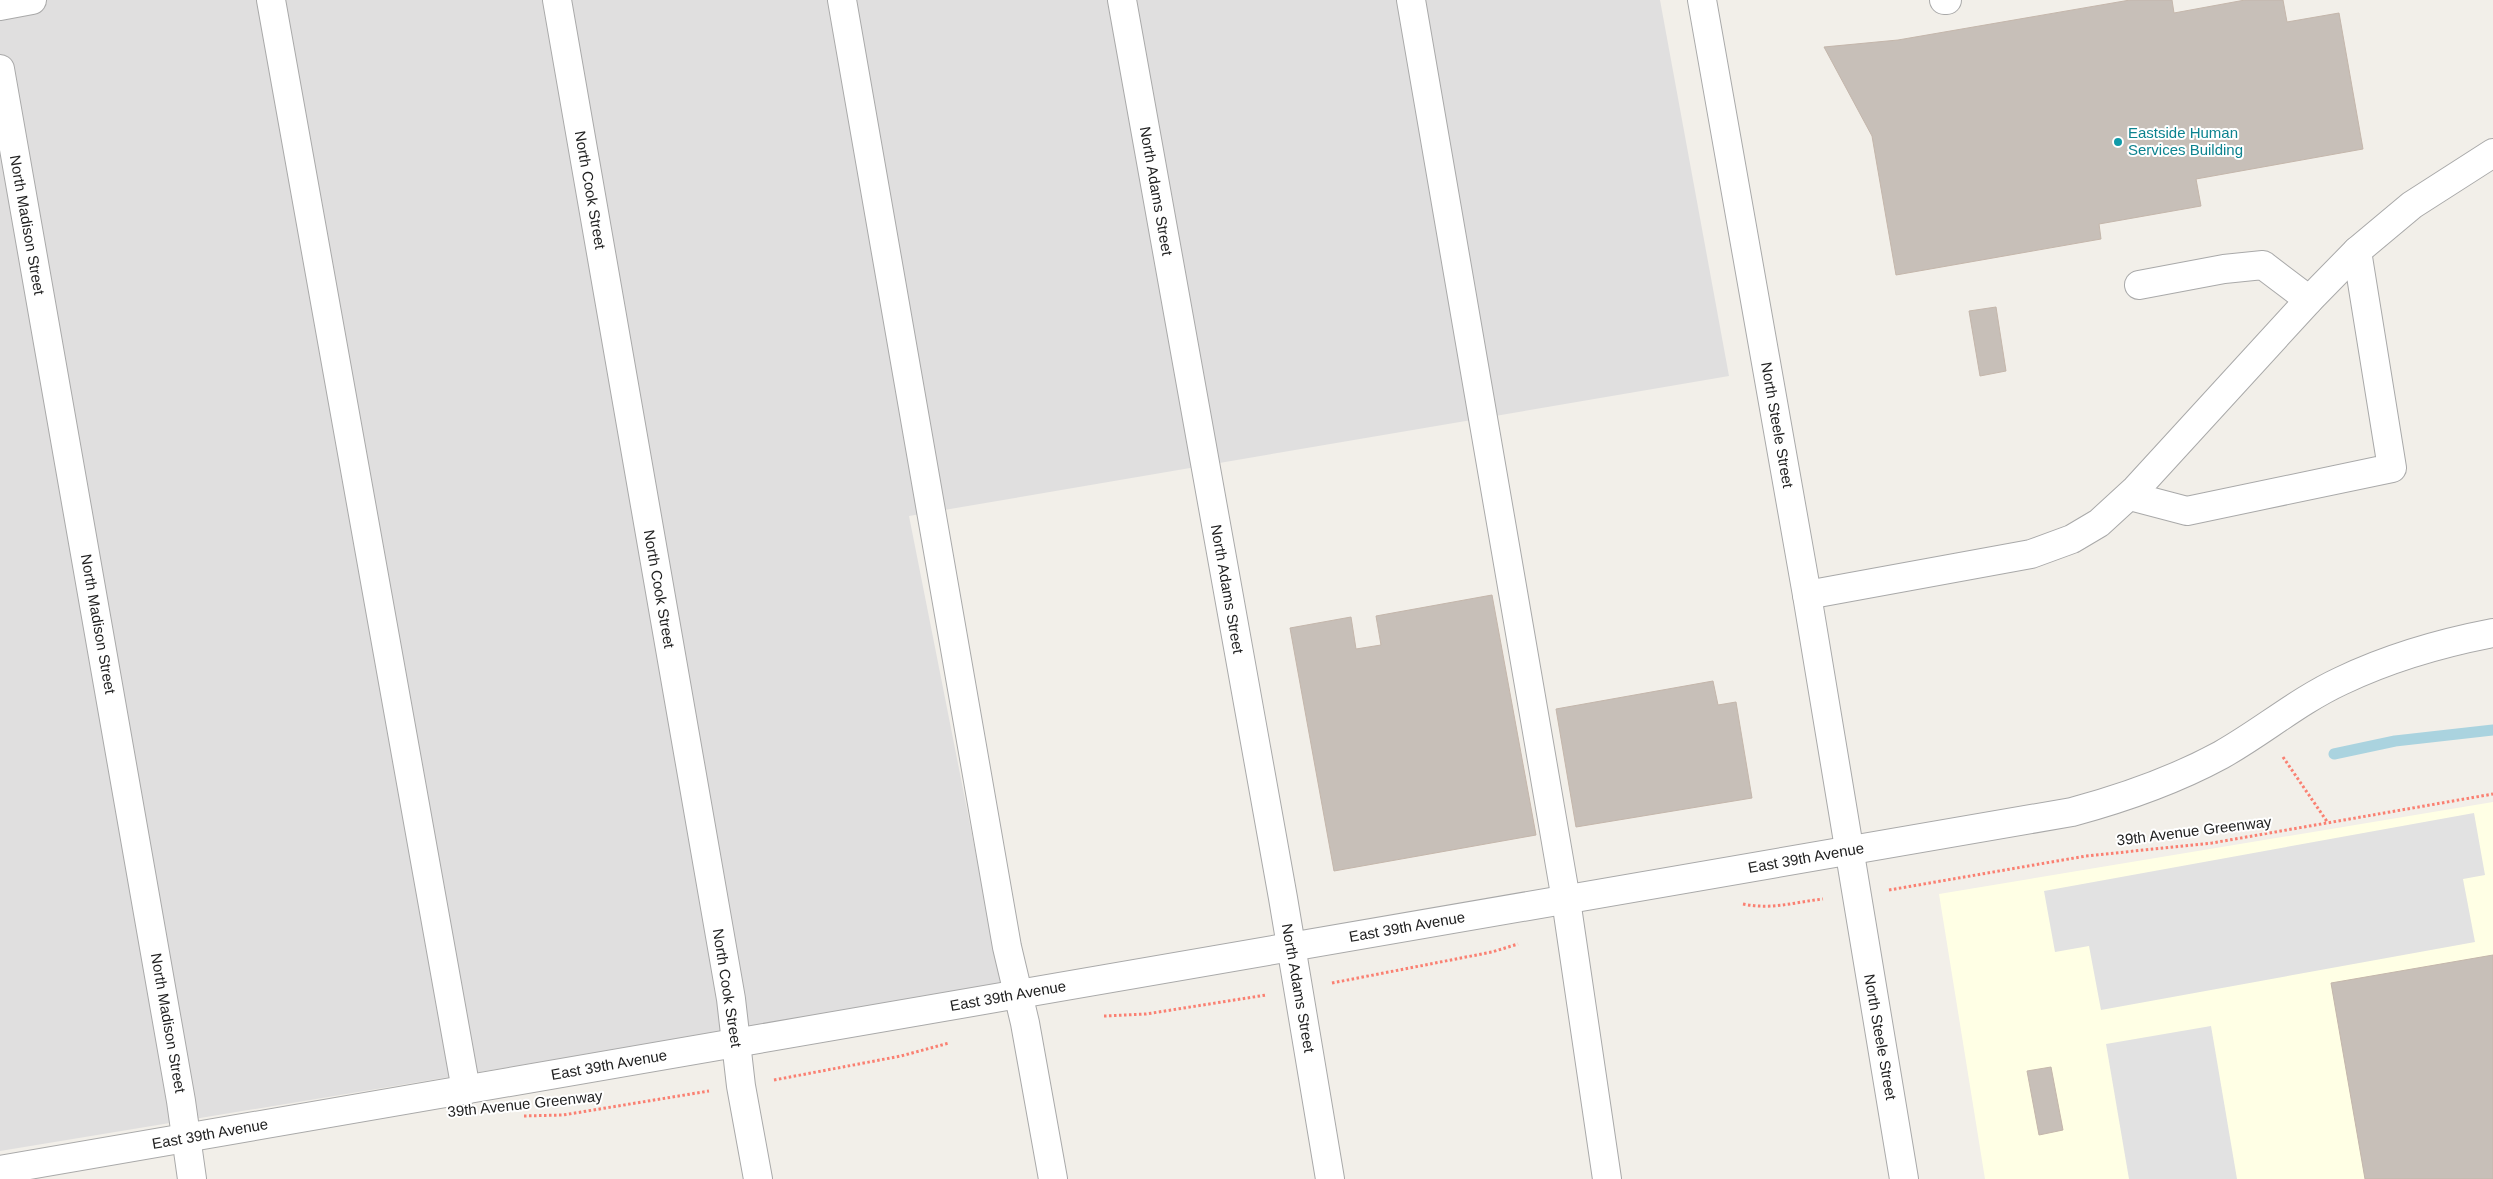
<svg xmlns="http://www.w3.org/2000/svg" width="2493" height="1179" font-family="Helvetica,sans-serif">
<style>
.residential{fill:#e0dfdf}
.education{fill:#ffffe5}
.parking{fill:#e2e2e2}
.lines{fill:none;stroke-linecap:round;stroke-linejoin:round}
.stream{stroke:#aad3df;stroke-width:11}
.building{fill:#c7bfb8;stroke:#c4b6ab}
.minor-casing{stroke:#a9a9a9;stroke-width:30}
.path{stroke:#fa8072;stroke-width:3;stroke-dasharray:2.5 2.5;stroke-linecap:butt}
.minor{stroke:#fff;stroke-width:28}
.culture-dot{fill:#0f9aa8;stroke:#fff;stroke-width:2}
.labels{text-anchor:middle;stroke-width:4;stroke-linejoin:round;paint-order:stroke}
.culture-label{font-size:15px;fill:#0d838f;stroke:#fff;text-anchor:start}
.street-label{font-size:15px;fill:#222;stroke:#fff}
</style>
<rect width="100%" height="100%" fill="#f2efe9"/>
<!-- residential -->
<path class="residential" d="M0,0h1660l69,376 -820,140 93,470 -1002,165z"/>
<!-- education -->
<path class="education" d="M2493,802v377h-508l-46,-285z"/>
<!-- parking -->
<g class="parking">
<path d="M2474,813l11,62 -22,4 12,63 -374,68 -12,-64 -34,6 -11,-61z"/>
<path d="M2211,1026l26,153h-108l-23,-135z"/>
</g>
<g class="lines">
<!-- stream -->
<path class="stream" d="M2334,754l61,-13 98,-11"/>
</g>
<!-- building -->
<g class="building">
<path d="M2130,0h42l2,13 71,-13h38l4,22 52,-9 24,136 -167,30 5,27 -102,18 2,15 -205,36 -24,-139 -48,-89 74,-7z"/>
<path d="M1996,307l10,64 -26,5 -11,-65z"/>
<path d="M1492,595l44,240 -202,36 -44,-243 61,-11 5,32 25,-4 -5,-29z"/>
<path d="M1713,681l5,24 18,-3 16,96 -176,29 -20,-118z"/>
<path d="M2493,955v224h-128l-34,-196z"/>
<path d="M2051,1067l12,63 -24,5 -12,-64z"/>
</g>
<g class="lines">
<!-- minor casing -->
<g class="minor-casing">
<g id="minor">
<path d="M271,0l195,1090"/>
<path d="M557,0l174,999 10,87 17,93"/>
<path d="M842,0l165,947 18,76 28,156"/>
<path d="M1122,0l161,898 47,281"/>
<path d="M1411,0l155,900 41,279"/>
<path d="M1702,0l105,595 97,584"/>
<path d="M1944,0h3"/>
<path d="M0,6l32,-6"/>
<path d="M0,69l181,1032 11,78"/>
<path d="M2139,285l85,-16 39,-4 46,35"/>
<path d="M2130,496l57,15 205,-43 -35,-217"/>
<path d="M1807,595l224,-41 41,-15 27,-16 37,-34 173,-189 48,-49 55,-46 81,-52"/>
<path d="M0,1170l2072,-358c52,-14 101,-31 149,-57 41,-23 77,-54 120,-74 48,-23 100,-38 152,-48"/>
</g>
</g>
<!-- path -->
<g class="path">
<path d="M2283,757l45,66"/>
<path d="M1889,890l197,-34 126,-13 281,-49"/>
<path d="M1743,904c29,6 52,-2 80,-5"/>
<path d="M1332,983l160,-31 26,-8"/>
<path d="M1104,1016l42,-2 120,-19"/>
<path d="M774,1080l127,-24 48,-13"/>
<path d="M524,1116l39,-1 146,-24"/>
</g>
<!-- minor -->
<use href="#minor" class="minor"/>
</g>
<!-- markers -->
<circle class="culture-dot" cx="2118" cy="142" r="5"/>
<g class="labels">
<!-- culture labels -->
<g class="culture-label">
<text x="2128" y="138">Eastside Human<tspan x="2128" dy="17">Services Building</tspan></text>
</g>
<!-- street labels -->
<g class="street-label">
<text transform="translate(590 190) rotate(80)" y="5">North Cook Street</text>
<text transform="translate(1156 191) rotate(80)" y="5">North Adams Street</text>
<text transform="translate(27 225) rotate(80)" y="5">North Madison Street</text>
<text transform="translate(1777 425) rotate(80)" y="5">North Steele Street</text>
<text transform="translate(659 589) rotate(80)" y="5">North Cook Street</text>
<text transform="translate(1227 589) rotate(80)" y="5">North Adams Street</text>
<text transform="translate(98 624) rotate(80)" y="5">North Madison Street</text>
<text transform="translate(2194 831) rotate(-7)" y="5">39th Avenue Greenway</text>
<text transform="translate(1806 858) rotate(-10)" y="5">East 39th Avenue</text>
<text transform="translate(1407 927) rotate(-10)" y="5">East 39th Avenue</text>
<text transform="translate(727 988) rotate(81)" y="5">North Cook Street</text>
<text transform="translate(1298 988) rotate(80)" y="5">North Adams Street</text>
<text transform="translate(1008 996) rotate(-10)" y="5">East 39th Avenue</text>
<text transform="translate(168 1023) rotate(80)" y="5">North Madison Street</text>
<text transform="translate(1880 1037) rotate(80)" y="5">North Steele Street</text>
<text transform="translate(609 1065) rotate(-10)" y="5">East 39th Avenue</text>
<text transform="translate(525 1104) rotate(-6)" y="5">39th Avenue Greenway</text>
<text transform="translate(210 1134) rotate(-10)" y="5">East 39th Avenue</text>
</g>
</g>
</svg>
